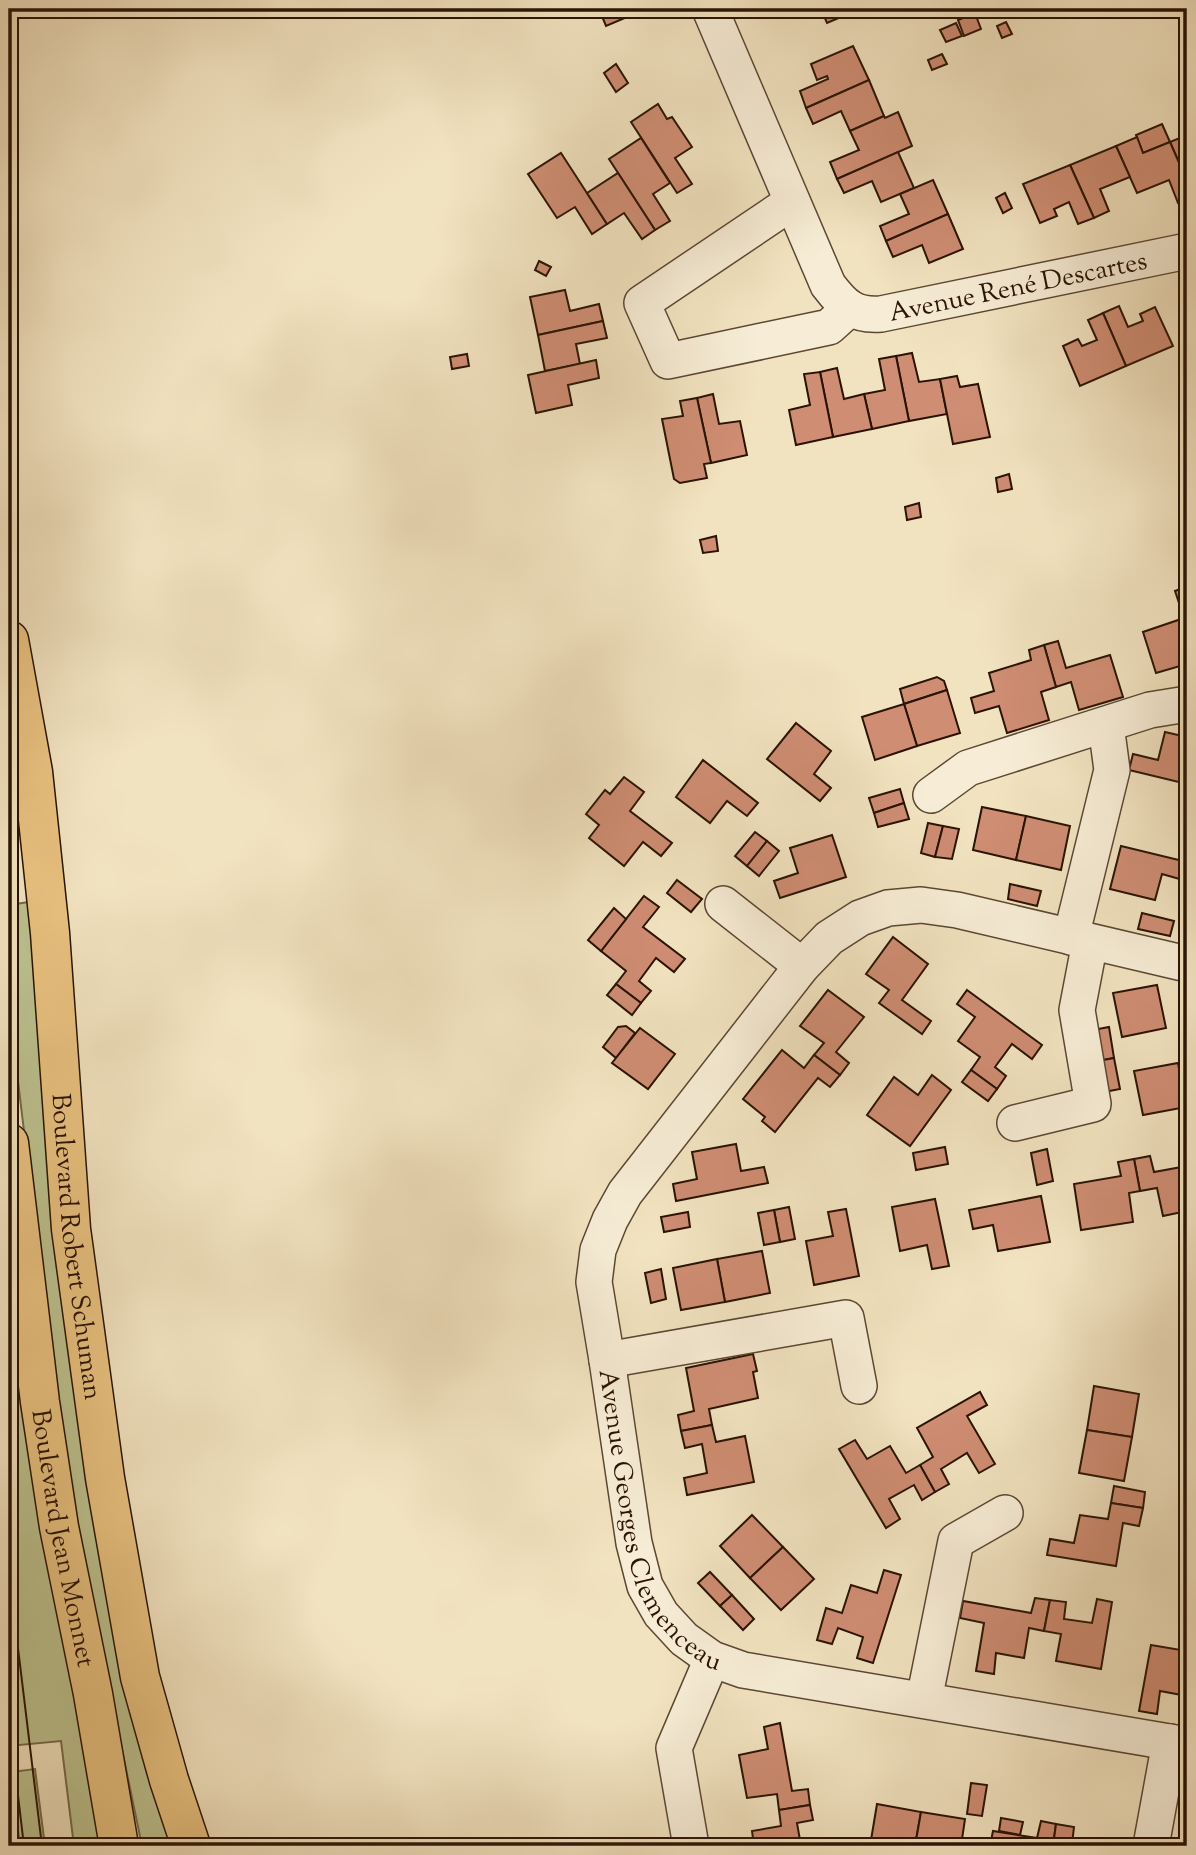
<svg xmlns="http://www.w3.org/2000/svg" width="1196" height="1855" font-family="'Sorts Mill Goudy',serif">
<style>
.green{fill:#bdc390;stroke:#746b4a;stroke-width:2}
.building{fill:#cf8d73;stroke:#2a1304;stroke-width:2}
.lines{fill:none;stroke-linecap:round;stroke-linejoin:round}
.minor-casing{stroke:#5c4733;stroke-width:38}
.major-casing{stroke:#2a1304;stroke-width:41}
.minor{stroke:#f7edd6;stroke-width:35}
.major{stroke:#e9c280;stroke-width:38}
.tram{stroke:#2a1304;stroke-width:2}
.labels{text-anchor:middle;stroke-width:5;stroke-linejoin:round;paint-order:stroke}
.street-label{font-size:26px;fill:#2a1304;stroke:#f7edd6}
</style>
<rect width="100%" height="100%" fill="#f2e3c0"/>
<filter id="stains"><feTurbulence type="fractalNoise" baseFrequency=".00286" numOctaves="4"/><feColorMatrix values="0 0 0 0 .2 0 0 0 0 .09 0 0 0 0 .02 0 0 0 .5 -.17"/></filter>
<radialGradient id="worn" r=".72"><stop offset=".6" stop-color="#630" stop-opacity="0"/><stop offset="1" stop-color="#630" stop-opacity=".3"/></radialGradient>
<!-- green -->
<g class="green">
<path d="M29,902l145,944h-32l-62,-299 -22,-135 -49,-405v-102z"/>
<path d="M9,1290l94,556h-29l-13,-105 -52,5z"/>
<path d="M35,1769l10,77h-25l-9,-74z"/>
</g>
<!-- building -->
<g class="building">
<path d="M599,9h47l-40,17z"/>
<path d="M821,9h39l-33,14z"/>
<path d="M975,13l6,16 -17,7 -6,-16z"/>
<path d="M1006,22l6,12 -10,4 -5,-12z"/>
<path d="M956,23l6,13 -16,6 -6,-12z"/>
<path d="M853,46l16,34 -63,28 -6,-17 28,-12 -1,-3 -10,4 -6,-16z"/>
<path d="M942,54l5,10 -15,6 -4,-10z"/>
<path d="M616,64l12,19 -12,9 -12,-19z"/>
<path d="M869,80l15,36 -34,15 -9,-20 -28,13 -7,-16z"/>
<path d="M658,104l9,15 5,-2 20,30 -17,11 17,26 -15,9 -46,-71z"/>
<path d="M898,112l14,34 -75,33 -7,-17 29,-12 -9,-19 34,-15 1,2z"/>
<path d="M1162,124l8,18 -27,11 -7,-18z"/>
<path d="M1187,135v46l-17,-39z"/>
<path d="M1137,137l6,16 27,-11 17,39v18l-9,4 -9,-23 -32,13 -21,-47z"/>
<path d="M641,138l29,45 -17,11 17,27 -15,9 -46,-71z"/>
<path d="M1116,146l14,31 -30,12 9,22 -15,7 -24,-53z"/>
<path d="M898,152l16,36 -33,14 -9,-21 -28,12 -7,-14z"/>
<path d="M561,153l46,71 -15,10 -17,-27 -18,11 -29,-44z"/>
<path d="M1070,165l24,53 -16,6 -9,-22 -15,7 3,7 -17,7 -17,-39z"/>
<path d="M618,173l37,57 -13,9 -18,-26 -17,11 -20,-31z"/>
<path d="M933,180l15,34 -62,27 -6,-15 29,-12 -9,-20z"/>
<path d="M1005,193l7,15 -9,5 -7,-15z"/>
<path d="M948,214l15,35 -34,14 -7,-18 -29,12 -7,-16z"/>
<path d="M539,261l12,6 -5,9 -11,-6z"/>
<path d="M565,290l5,21 29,-7 4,17 -65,14 -8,-38z"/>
<path d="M1119,306l9,21 15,-6 -3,-7 15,-7 18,39 -47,20 -23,-53z"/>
<path d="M1103,313l23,53 -46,20 -17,-40 15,-7 4,7 15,-6 -9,-20z"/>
<path d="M603,321l4,17 -31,6 4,20 -35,7 -7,-36z"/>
<path d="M912,353l7,29 21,-3 7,35 -38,7 -13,-65z"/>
<path d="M467,354l2,12 -17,3 -2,-12z"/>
<path d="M896,356l13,65 -37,8 -8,-35 21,-4 -6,-31z"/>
<path d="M596,360l3,18 -31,7 4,20 -36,8 -8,-38z"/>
<path d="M837,368l7,31 20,-5 8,35 -39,8 -13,-65z"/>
<path d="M820,372l13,65 -37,8 -7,-35 21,-5 -6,-31z"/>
<path d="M957,376l3,11 18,-3 12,53 -37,7 -13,-65z"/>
<path d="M713,394l6,30 21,-3 7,34 -36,8 -14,-65z"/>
<path d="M697,398l14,65 -7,1 3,14 -27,5 -6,-4 -12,-60 21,-3 -3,-15z"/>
<path d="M1009,474l3,15 -14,3 -2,-14z"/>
<path d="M919,503l2,14 -14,3 -2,-13z"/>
<path d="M716,536l2,15 -15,2 -3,-13z"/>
<path d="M1187,587v77l-31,9 -13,-41 41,-14 -9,-27z"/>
<path d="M1058,641l8,27 44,-13 13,42 -44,13 -8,-28 -15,5 -12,-42z"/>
<path d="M1044,645l12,42 -15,5 8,28 -42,13 -8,-27 -24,7 -4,-15 23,-7 -5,-18 42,-13 -2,-10z"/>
<path d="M937,677l7,4 3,9 -43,14 -4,-15z"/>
<path d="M947,690l13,43 -43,13 -13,-42z"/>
<path d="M904,704l13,42 -42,14 -13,-43z"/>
<path d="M796,723l35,28 -17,23 17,14 -11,13 -53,-42z"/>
<path d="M1165,732l22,5v47l-58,-14 4,-16 25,6z"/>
<path d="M703,760l55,43 -11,13 -20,-15 -17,22 -34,-26z"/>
<path d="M624,777l20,15 -14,19 42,32 -11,13 -18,-14 -19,24 -35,-28 10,-13 -13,-11 19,-24 5,4z"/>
<path d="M900,789l4,14 -30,10 -5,-15z"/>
<path d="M904,803l5,16 -31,8 -4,-14z"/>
<path d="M982,807l44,9 -10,44 -43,-10z"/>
<path d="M1026,816l44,10 -9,44 -45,-10z"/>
<path d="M928,823l15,3 -8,31 -14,-4z"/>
<path d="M943,826l16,3 -7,30 -17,-2z"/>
<path d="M755,832l12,9 -20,25 -12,-10z"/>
<path d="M832,835l14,42 -66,21 -6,-17 24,-8 -8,-25z"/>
<path d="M767,841l12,10 -20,25 -12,-10z"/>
<path d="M1121,846l66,16 -4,18 -21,-6 -7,26 -45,-11z"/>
<path d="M677,880l25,19 -11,13 -24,-19z"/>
<path d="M1010,884l31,7 -4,15 -29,-7z"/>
<path d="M644,896l15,11 -16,20 42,32 -11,13 -18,-14 -17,23 12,10 -10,12 -25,-19 10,-13 -25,-20z"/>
<path d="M614,908l12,11 -25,32 -13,-11z"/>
<path d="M1142,913l32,8 -4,15 -32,-7z"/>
<path d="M893,937l35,27 -26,36 29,21 -9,13 -43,-31 10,-13 -23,-16z"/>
<path d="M616,984l25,19 -9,12 -25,-20z"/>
<path d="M1157,985l9,43 -44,9 -9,-44z"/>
<path d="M828,990l36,27 -28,35 13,11 -9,12 -26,-20 10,-12 -24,-17z"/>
<path d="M967,990l75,55 -10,14 -20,-15 -17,23 11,9 -9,13 -26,-19 9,-13 -22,-16 17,-24 -18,-13z"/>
<path d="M626,1026l9,7 -19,25 -13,-11 15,-20z"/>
<path d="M1109,1027l5,31 -16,3 -5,-31z"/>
<path d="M640,1028l35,26 -27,35 -36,-26z"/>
<path d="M782,1050l22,18 10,-13 26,20 -10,12 -12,-9 -43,54 -13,-11 3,-4 -22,-18z"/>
<path d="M1114,1058l6,31 -16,3 -6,-31z"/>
<path d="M1178,1063l8,44 -43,8 -9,-44z"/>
<path d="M971,1070l26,19 -9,12 -26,-19z"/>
<path d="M932,1075l19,15 -41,56 -43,-31 27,-38 24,18z"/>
<path d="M736,1144l5,27 23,-4 4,16 -92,18 -3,-17 24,-5 -5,-27z"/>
<path d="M945,1147l3,17 -32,6 -3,-17z"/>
<path d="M1047,1149l6,32 -16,4 -6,-32z"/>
<path d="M1150,1156l4,16 33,-6v45l-24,5 -6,-28 -17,3 -6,-32z"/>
<path d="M1134,1159l6,32 -11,2 4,29 -52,8 -7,-46 47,-8 -3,-14z"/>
<path d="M1041,1196l9,46 -52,9 -5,-26 -20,4 -4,-19z"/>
<path d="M935,1199l14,67 -17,3 -5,-24 -27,6 -8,-44z"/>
<path d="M789,1207l6,32 -15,3 -6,-32z"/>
<path d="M846,1209l13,67 -45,9 -8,-44 27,-5 -5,-24z"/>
<path d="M774,1210l6,32 -16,3 -6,-32z"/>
<path d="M688,1212l2,15 -26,5 -3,-15z"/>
<path d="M762,1251l8,42 -45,9 -8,-43z"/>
<path d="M717,1259l8,43 -44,8 -8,-42z"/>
<path d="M661,1269l5,30 -15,4 -6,-30z"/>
<path d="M753,1354l4,17 -4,1 5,26 -49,11 3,16 -31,6 -3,-16 16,-4 -8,-43z"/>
<path d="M1094,1386l45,8 -7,43 -45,-7z"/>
<path d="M980,1392l7,13 -20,11 28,48 -16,9 -12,-20 -26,16 8,15 -14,8 -15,-27 13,-8 -16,-29z"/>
<path d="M712,1425l4,17 29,-6 9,46 -67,13 -3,-17 23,-5 -5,-29 -17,4 -4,-17z"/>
<path d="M1087,1430l45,7 -8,44 -45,-8z"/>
<path d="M855,1440l12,19 23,-13 16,27 14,-8 15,27 -13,8 -8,-15 -25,14 11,20 -14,9 -47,-79z"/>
<path d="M1114,1486l31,6 -2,16 -32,-5z"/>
<path d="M1111,1503l32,5 -4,18 -16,-3 -7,43 -69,-11 3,-16 24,4 6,-28 28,4z"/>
<path d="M752,1515l31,32 -33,31 -30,-32z"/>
<path d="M783,1547l31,32 -33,31 -31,-32z"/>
<path d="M884,1570l17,5 -28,88 -16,-5 6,-21 -25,-9 -6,16 -15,-4 9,-32 16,5 9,-28 26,8z"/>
<path d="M710,1572l22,23 -12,11 -22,-23z"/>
<path d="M732,1595l22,24 -11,11 -23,-24z"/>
<path d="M1035,1598l15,2 -6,31 -15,-3 -5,30 -28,-5 -2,21 -18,-3 8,-48 -24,-5 3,-17 68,12z"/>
<path d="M1097,1599l15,3 -11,67 -45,-8 5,-27 -17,-3 6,-31 16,2 -2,17 28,4z"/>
<path d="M1151,1645l36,6v45l-27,-5 -3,23 -18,-3z"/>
<path d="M780,1723l12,68 16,-2 2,16 -31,5 -2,-16 -30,4 -8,-43 29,-6 -4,-22z"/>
<path d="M971,1783l16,2 -5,31 -15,-2z"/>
<path d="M877,1804l44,8 -6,34h-45z"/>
<path d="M810,1805l3,15 -16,3 4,23h-47l-2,-15 29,-5 -2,-16z"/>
<path d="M921,1812l44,7 -4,27h-46z"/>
<path d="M1001,1818l22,4 -3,13 -21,-4z"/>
<path d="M1041,1821l15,3 -3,22h-63l3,-15 44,7z"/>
<path d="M1056,1824l18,3 -2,17 14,2h-33z"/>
</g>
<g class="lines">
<!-- minor casing -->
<g class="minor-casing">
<g id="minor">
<path id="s1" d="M710,9l118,276c16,21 26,31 53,29l306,-63"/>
<path d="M792,202l-150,101 26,58 161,-34 21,-19"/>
<path d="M931,795l37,-27 182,-58 37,-6"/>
<path d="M723,904l79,62"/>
<path d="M1071,937l41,-167 -6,-45"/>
<path id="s2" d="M1187,964l-230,-54 -36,-5 -33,3 -28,10 -31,20 -27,28 -177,227 -15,27 -12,30 -4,32 13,78 27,183 11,43 16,28 23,25 28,20 31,11 444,75"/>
<path d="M1015,1123l78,-19 -16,-94 13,-68"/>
<path d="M607,1360l239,-42 13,68"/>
<path d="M924,1700l32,-159 49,-28"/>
<path d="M691,1846l-17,-98 38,-89"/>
<path d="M1151,1846l19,-104"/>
</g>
</g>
<!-- major casing -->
<g class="major-casing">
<g id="major">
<path id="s3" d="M9,640l24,132 17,161 21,296 34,249 35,199 29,103 22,66"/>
<path id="s4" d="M9,1143l31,259 19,125 34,167 26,152"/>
</g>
</g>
<!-- minor -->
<use href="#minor" class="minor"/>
<!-- major -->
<use href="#major" class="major"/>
<!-- tram -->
<g class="tram">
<path d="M9,1574l33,272"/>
<path d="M9,1720l15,126"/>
</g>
</g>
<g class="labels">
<!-- street labels -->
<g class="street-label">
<text dy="9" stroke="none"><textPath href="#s1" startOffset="504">Avenue René Descartes</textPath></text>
<text dy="9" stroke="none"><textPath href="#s3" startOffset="611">Boulevard Robert Schuman</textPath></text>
<text dy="9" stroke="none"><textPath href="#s2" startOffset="1048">Avenue Georges Clemenceau</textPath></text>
<text dy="9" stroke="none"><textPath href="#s4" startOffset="399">Boulevard Jean Monnet</textPath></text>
</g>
</g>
<!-- margin -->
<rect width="1196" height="1855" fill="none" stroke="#f2e3c0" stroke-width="35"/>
<rect x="10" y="10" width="1175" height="1834" fill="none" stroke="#2a1304" stroke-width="3.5"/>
<rect x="18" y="18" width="1161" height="1820" fill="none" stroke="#2a1304" stroke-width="2"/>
<rect width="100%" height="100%" filter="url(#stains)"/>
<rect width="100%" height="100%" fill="url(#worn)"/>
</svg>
